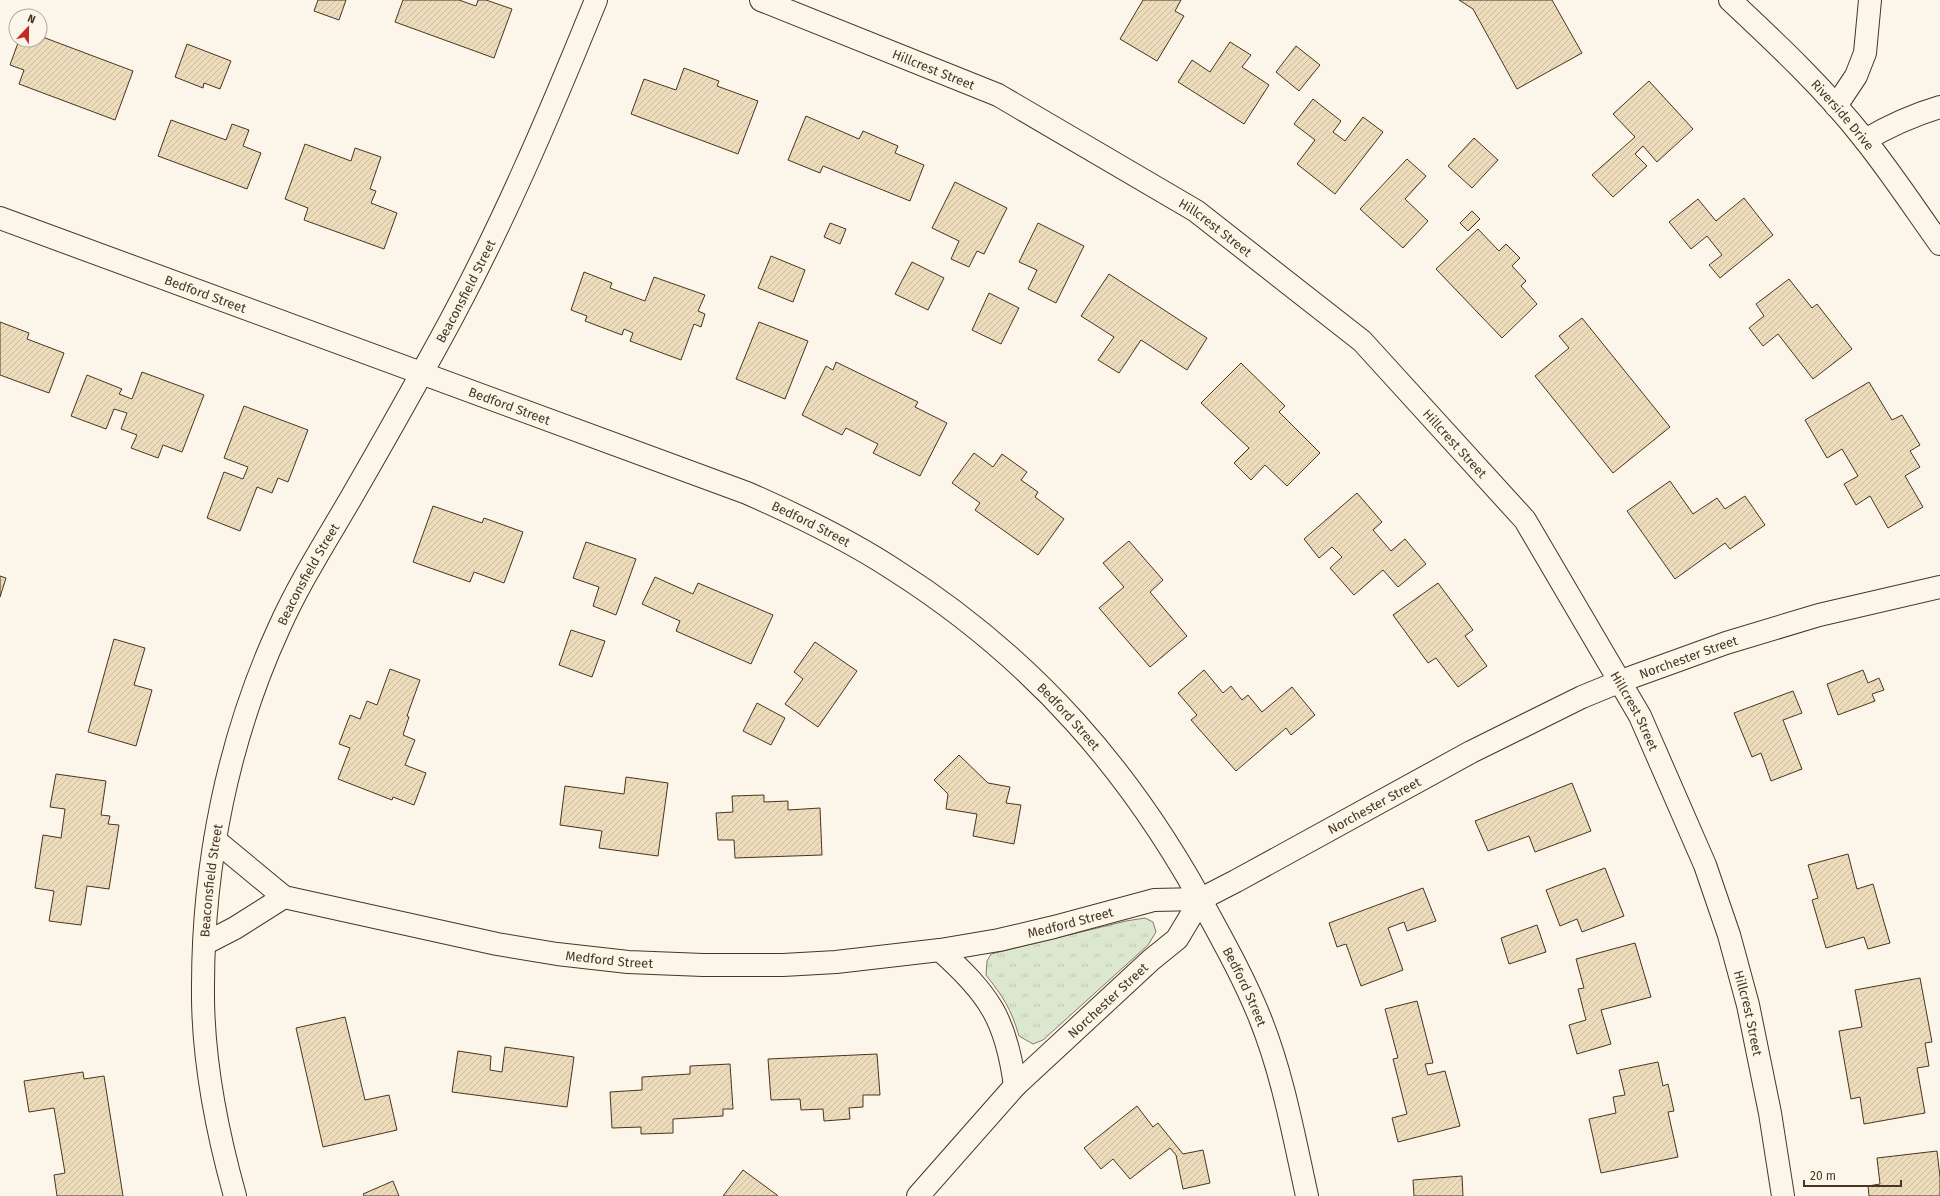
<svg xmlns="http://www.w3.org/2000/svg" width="1940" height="1196" font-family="'Fira Sans',sans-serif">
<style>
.grass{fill:url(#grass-tufts);stroke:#887966}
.building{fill:url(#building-hatch);stroke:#4a3520}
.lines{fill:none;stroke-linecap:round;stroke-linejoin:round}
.minor-casing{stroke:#4a3520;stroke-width:24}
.minor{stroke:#fbf6e9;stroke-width:22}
.labels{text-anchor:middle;stroke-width:3;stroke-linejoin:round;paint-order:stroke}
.street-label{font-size:13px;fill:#4a3520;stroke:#fbf6e9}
</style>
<defs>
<pattern id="grass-tufts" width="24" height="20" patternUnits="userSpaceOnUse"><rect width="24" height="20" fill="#dce7d0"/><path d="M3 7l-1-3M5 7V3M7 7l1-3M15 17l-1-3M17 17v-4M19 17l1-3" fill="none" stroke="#bec7b2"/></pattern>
<pattern id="building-hatch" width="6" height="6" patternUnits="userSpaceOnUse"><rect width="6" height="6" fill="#ecdcbc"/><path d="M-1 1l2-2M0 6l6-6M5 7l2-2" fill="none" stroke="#ccbda1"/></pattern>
</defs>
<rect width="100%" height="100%" fill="#fbf6e9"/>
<!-- grass -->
<path class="grass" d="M1145,918l8,4 3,10 -8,13 -105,95 -10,4 -14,-8c-8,-28 -16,-39 -33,-61l1,-14 4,-7 135,-33z"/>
<!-- building -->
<g class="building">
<path d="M318,0h28l-7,20 -25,-9z"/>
<path d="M403,0h56l17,6 2,-6h8l26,9 -18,49 -99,-36z"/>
<path d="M1143,0h38l-6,11 9,5 -27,45 -37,-22z"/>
<path d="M1459,0h93l30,53 -65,36 -44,-80z"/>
<path d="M40,36l93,35 -18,49 -96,-36 5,-14 -14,-5 9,-25h21z"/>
<path d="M1230,42l21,13 -9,12 27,18 -25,39 -66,-42 14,-22 18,12z"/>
<path d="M187,44l44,17 -11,28 -16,-6 -1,5 -28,-11z"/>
<path d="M1296,46l24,19 -21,26 -23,-19z"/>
<path d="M684,68l35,13 -2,5 41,15 -20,53 -107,-40 13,-35 32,11z"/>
<path d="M1649,81l44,48 -36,33 -14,-16 -8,8 12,12 -34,31 -21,-22 43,-38 -22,-23z"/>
<path d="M1313,99l28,22 -8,11 12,9 18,-24 20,15 -48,62 -38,-30 18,-24 -21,-16z"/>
<path d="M806,116l53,23 4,-8 35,15 -3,7 29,12 -14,36 -87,-35 -3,7 -32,-13z"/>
<path d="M171,120l55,20 6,-16 17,6 -6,16 18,7 -14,36 -89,-33z"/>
<path d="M1474,138l24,22 -26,28 -24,-22z"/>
<path d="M305,144l46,17 4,-13 26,9 -11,32 6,2 -5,12 26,10 -13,36 -80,-29 4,-12 -23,-9z"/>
<path d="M1407,159l19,17 -21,23 23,22 -25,27 -43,-39z"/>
<path d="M955,182l52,26 -23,46 -7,-3 -8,16 -18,-8 8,-18 -27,-13z"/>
<path d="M1744,198l29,37 -53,43 -11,-13 13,-10 -15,-19 -16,13 -22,-27 29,-23 18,22z"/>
<path d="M1472,211l8,8 -12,12 -8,-8z"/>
<path d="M830,223l16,6 -6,15 -16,-7z"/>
<path d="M1038,223l46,23 -28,57 -28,-14 9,-19 -18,-8z"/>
<path d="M1478,229l21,22 7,-7 14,14 -8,8 14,15 -5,5 16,18 -35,34 -66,-69z"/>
<path d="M771,256l34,14 -12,32 -35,-14z"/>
<path d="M912,262l32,16 -16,32 -33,-16z"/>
<path d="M584,272l28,11 -2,5 35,13 9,-24 51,18 -7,16 7,3 -4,13 -7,-3 -13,36 -51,-19 3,-8 -9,-4 -2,6 -37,-14 2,-5 -16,-6z"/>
<path d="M1109,274l98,64 -20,32 -46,-30 -22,33 -21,-13 16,-23 -33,-21z"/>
<path d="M1789,279l23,29 5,-4 35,45 -39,30 -35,-45 -15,12 -14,-18 15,-12 -8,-12z"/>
<path d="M989,293l30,15 -18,36 -29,-14z"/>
<path d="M1582,318l88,109 -57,46 -78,-97 34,-28 -10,-12z"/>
<path d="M0,322l29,11 -2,6 37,14 -15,40 -49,-18z"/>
<path d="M759,322l49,19 -23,58 -49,-20z"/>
<path d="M836,362l82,40 -3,5 32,16 -27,53 -47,-23 5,-9 -32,-16 -4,7 -40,-20 24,-49 7,4z"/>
<path d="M1241,363l44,43 -6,6 41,41 -33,33 -22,-21 -14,15 -17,-17 15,-15 -48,-45z"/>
<path d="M142,372l62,23 -22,57 -19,-7 -5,13 -27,-10 6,-13 -16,-6 6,-16 -13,-4 -8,20 -35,-13 16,-41 35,14 -3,5 13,5z"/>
<path d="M1869,382l23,38 10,-5 18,30 -10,6 10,16 -15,9 18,31 -35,21 -18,-32 -14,9 -12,-21 14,-8 -16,-27 -15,9 -22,-38z"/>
<path d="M244,406l64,24 -20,52 -10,-4 -6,15 -15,-6 -17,44 -33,-13 17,-46 19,7 5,-12 -24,-9z"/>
<path d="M974,453l19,14 9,-13 25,18 -6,8 17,12 -3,5 29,22 -26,36 -63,-45 5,-7 -28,-20z"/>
<path d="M1670,481l23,33 24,-16 8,11 20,-13 20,29 -35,24 -5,-6 -50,36 -48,-68z"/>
<path d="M1357,493l25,29 -9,8 18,21 14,-12 21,25 -28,23 -15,-17 -29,25 -24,-27 12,-11 -10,-10 -13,11 -15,-19z"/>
<path d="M433,506l49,17 2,-5 39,14 -19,51 -30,-11 -4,10 -57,-20z"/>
<path d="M1129,541l34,39 -13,12 37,44 -37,31 -51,-59 25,-21 -21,-24z"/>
<path d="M586,542l50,17 -20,56 -23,-9 6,-19 -26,-9z"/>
<path d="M0,576l6,2 -6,19z"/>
<path d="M655,577l38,17 5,-11 75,32 -22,49 -75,-33 4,-10 -38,-17z"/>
<path d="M1438,583l35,47 -8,6 22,30 -29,21 -22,-29 -8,5 -35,-48z"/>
<path d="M571,630l34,11 -13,36 -33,-12z"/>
<path d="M114,639l31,9 -11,37 18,5 -16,56 -48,-14z"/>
<path d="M815,642l42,29 -39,56 -33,-23 18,-25 -9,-7z"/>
<path d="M390,669l30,11 -13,36 2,1 -6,18 12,5 -10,25 21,8 -12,32 -21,-8 -1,3 -54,-21 12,-31 -11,-4 11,-29 10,4 7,-18 10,4z"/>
<path d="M1204,670l19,23 8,-7 11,14 6,-5 14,17 30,-25 23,28 -24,20 -5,-7 -50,43 -45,-51 6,-5 -19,-22z"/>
<path d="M1863,670l5,13 11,-5 5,12 -12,4 3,7 -37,14 -11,-31z"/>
<path d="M1793,691l9,22 -19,7 19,49 -31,12 -10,-28 -9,4 -18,-44z"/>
<path d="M757,703l28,15 -14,27 -28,-14z"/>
<path d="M959,755l29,28 22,4 -4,16 15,2 -7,39 -41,-8 4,-22 -31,-5 2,-15 -14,-14z"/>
<path d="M56,774l50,7 -5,34 9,1 -2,8 11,1 -10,64 -22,-3 -6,39 -32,-4 5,-30 -19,-3 8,-53 18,3 4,-29 -15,-2z"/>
<path d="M626,777l42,6 -10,73 -59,-8 3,-17 -42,-6 5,-39 59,8z"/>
<path d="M1572,783l19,48 -56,21 -6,-16 -41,15 -13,-30z"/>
<path d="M764,795v7l24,-1v9l32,-2 2,47 -87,3 -1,-18h-16l-2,-27 17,-1 -1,-16z"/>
<path d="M1848,854l9,35 16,-5 17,59 -22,6 -4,-12 -38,11 -14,-48 6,-2 -10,-33z"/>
<path d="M1605,868l19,48 -42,16 -5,-13 -17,7 -14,-36z"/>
<path d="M1423,888l13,33 -29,10 -3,-9 -16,6 15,42 -42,16 -15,-42 -9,3 -8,-24z"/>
<path d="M1537,925l9,27 -37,12 -8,-26z"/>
<path d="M1635,943l16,54 -50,13 10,34 -34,10 -8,-29 17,-5 -8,-31 6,-1 -8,-29z"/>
<path d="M1920,978l12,64 -7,1 4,23 -12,2 8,45 -61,11 -4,-27 -9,2 -12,-68 23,-4 -7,-37z"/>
<path d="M1417,1001l16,62 -8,1 3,11 17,-4 15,55 -62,16 -6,-24 15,-4 -14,-55 5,-1 -13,-49z"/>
<path d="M345,1017l20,83 24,-5 8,35 -74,17 -27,-119z"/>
<path d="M505,1047l69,10 -7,50 -115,-15 6,-41 33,5 -1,14 12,2z"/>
<path d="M877,1054l3,41h-17v12l-14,1 1,11 -26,2 -1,-12 -22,1 -1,-11 -29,1 -3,-41z"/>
<path d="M1658,1062l5,24 5,-2 6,27 -6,1 10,45 -77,16 -12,-54 27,-6 -3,-16 12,-2 -6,-25z"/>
<path d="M730,1064l3,45h-10v7l-50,3v14l-32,1v-7l-29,1 -2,-36 32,-2v-13l48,-3v-8z"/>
<path d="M83,1072l1,7 20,-3 19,120h-66l-3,-21 11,-2 -11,-65 -25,4 -5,-31z"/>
<path d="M1137,1106l16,21 5,-4 25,31 20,-4 7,33 -27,6 -7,-34 -6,-7 -40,31 -17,-20 -12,10 -17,-21z"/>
<path d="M1937,1151l3,26v19h-71l-1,-10 12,-2 -3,-26z"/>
<path d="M743,1170l34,25 1,1h-55z"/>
<path d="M1462,1176l1,20h-49l-1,-16z"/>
<path d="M393,1181l6,15h-35l-1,-2z"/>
</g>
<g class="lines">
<!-- minor casing -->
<g class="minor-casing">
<g id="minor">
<path id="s1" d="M761,0l237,95 198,116 166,130 163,179 115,196 65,149 24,70 19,70 22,108 13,83"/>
<path id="s2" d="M1730,0c47,44 95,89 135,140 27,34 50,69 75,104"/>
<path d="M1836,106l20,-30 9,-23 5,-53"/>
<path d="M1865,140c24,-14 48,-25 75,-33"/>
<path id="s3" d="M0,218l747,275c50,22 100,46 146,76 139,88 240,203 317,348 18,33 36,66 50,101 23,57 34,119 47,178"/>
<path id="s4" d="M215,840l69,57 213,47 60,10 71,8 75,3h80l53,-3 104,-12 59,-10 55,-13 100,-27 47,-1"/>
<path d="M204,944l31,-16 49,-31"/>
<path d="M940,950c49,45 66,68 75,136"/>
<path id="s5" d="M235,1196c-19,-68 -33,-140 -32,-210 0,-122 25,-247 76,-358 20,-45 47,-87 72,-130 30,-52 60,-105 89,-158 60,-109 109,-224 156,-340"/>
<path id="s6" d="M918,1196l97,-110 136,-126 26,-21 24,-40 35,-18 235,-129 111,-55 39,-16 105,-38 93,-28 121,-28"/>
</g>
</g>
<!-- minor -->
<use href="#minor" class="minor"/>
</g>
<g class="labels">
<!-- street labels -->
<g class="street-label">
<text dy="5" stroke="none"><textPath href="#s1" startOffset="186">Hillcrest Street</textPath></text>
<text dy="5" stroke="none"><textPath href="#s2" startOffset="161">Riverside Drive</textPath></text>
<text dy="5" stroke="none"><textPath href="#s1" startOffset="510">Hillcrest Street</textPath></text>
<text dy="5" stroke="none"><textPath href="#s5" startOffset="967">Beaconsfield Street</textPath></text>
<text dy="5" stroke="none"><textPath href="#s3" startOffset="219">Bedford Street</textPath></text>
<text dy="5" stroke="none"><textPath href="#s3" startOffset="543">Bedford Street</textPath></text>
<text dy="5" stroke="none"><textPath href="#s1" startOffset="834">Hillcrest Street</textPath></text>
<text dy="5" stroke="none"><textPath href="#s3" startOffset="867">Bedford Street</textPath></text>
<text dy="5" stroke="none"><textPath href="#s5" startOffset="643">Beaconsfield Street</textPath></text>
<text dy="5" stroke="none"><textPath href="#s6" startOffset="957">Norchester Street</textPath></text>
<text dy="5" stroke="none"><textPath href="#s1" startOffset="1158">Hillcrest Street</textPath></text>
<text dy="5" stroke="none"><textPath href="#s3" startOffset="1191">Bedford Street</textPath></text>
<text dy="5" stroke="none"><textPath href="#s6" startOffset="609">Norchester Street</textPath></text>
<text dy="5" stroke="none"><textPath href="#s5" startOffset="319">Beaconsfield Street</textPath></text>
<text dy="5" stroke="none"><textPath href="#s4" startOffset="886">Medford Street</textPath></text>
<text dy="5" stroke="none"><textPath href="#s4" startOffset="421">Medford Street</textPath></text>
<text dy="5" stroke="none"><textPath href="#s3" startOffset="1515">Bedford Street</textPath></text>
<text dy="5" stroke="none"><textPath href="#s6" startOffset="273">Norchester Street</textPath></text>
<text dy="5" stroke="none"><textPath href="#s1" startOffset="1482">Hillcrest Street</textPath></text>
</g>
</g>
<!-- north arrow -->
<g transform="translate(28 28) rotate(22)"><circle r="19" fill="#fbf6e9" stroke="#b4a999"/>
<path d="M0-3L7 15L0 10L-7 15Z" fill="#c62828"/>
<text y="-6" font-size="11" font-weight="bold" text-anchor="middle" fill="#4a3520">N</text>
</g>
<!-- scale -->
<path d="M1804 1180v6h97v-6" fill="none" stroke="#4a3520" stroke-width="2"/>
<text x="1810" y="1180" font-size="12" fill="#4a3520" stroke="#fbf6e9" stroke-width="3" paint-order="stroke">20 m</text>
</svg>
